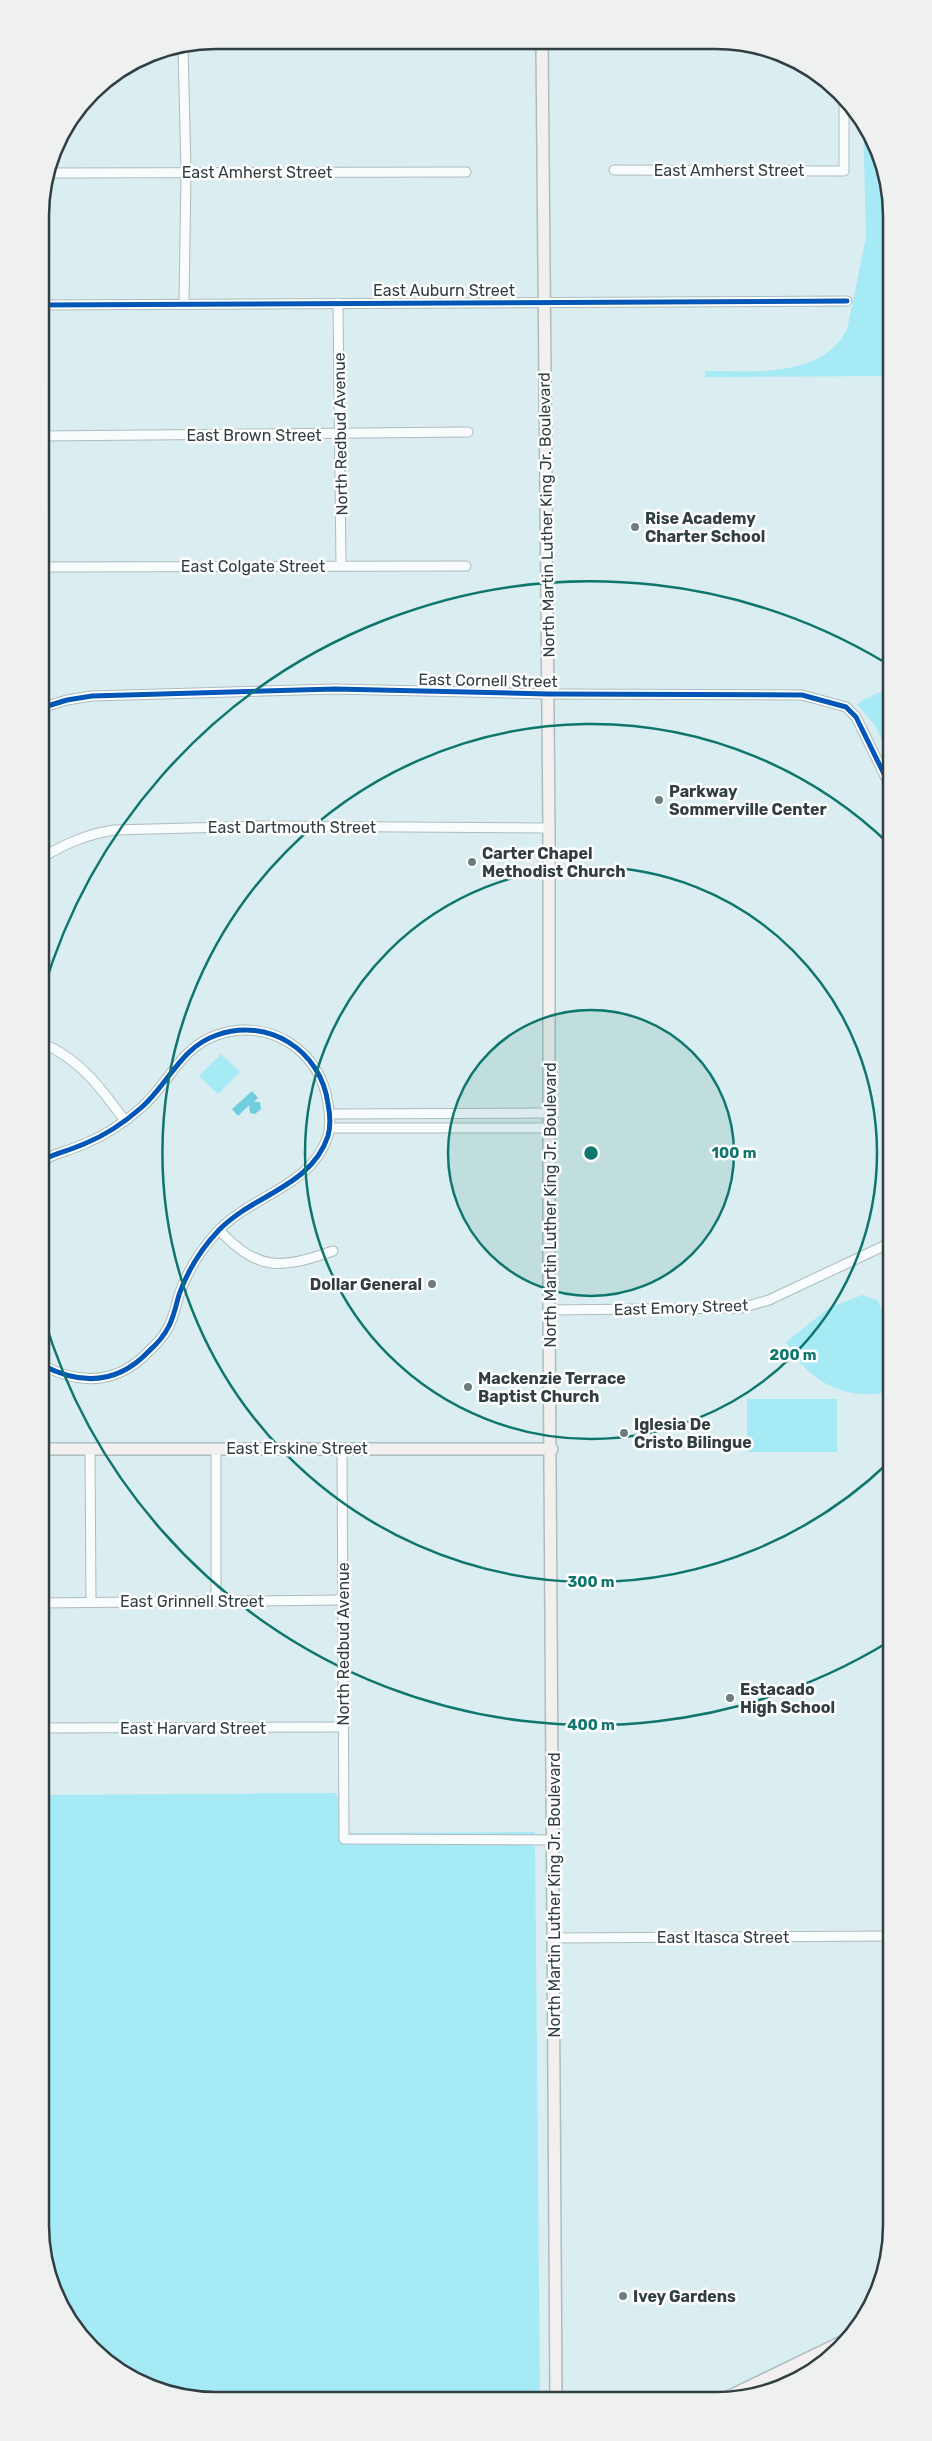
<svg xmlns="http://www.w3.org/2000/svg" width="932" height="2441" font-family="Rubik,sans-serif">
<style>
.green{fill:#a6eaf6}
.water{fill:#70cede}
.lines{fill:none;stroke-linecap:round;stroke-linejoin:round}
.street-casing{stroke:#adbcbe;stroke-width:11}
.secondary-casing{stroke:#adbcbe;stroke-width:14}
.street{stroke:#f9fcfd;stroke-width:9}
.secondary{stroke:#f1f0ef;stroke-width:11}
.cycleway-casing{stroke:#fff;stroke-width:8}
.cycleway{stroke:#0057b8;stroke-width:5}
.ring{fill:none;stroke:#0f766e;stroke-width:2.5}
.poi-dot{fill:#6c7c7f;stroke:#fff;stroke-width:2}
.labels{text-anchor:middle;stroke-width:5;stroke-linejoin:round;paint-order:stroke}
.street-label{font-size:16px;fill:#313f42;stroke:#fff}
.poi-label{font-size:16px;font-weight:bold;fill:#313f42;stroke:#fff;text-anchor:start}
.rim{fill:none;stroke:#313f42;stroke-width:2.5}
.centre{fill:#0f766e;stroke:#fff;stroke-width:2.5}
.ring-label{font-size:15px;text-anchor:middle;font-weight:bold;fill:#0f766e;stroke:#fff;stroke-width:5;stroke-linejoin:round;paint-order:stroke}
</style>
<rect width="100%" height="100%" fill="#daedf0"/>
<!-- green -->
<g class="green">
<path d="M863,120l6,8 20,53v195l-184,1v-6c48,0 115,8 142,-41l19,-93z"/>
<path d="M889,688v67l-13,-28 -18,-22 3,-4z"/>
<path d="M221,1054l19,18 -22,22 -19,-18z"/>
<path d="M862,1295l15,5 13,23v68c-44,12 -82,-10 -104,-49l43,-34z"/>
<rect x="747" y="1399" width="90" height="53"/>
<path d="M336,1793l14,40 185,-1 5,566h-358l-44,-15 -46,-33 -29,-37 -20,-53v-465z"/>
</g>
<!-- water -->
<path class="water" d="M252,1091l6,7 -4,4h6l1,7 -6,5 -5,-1 -1,-8 -11,11 -6,-7z"/>
<g class="lines">
<!-- street casing -->
<g class="street-casing">
<g id="street">
<path d="M205,42h245"/>
<path d="M183,46l3,126 -2,132"/>
<path d="M614,170l230,1v-75"/>
<path d="M49,173l417,-1"/>
<path d="M338,303l3,262"/>
<path d="M41,305l806,-4"/>
<path d="M41,436l427,-4"/>
<path d="M41,567l425,-1"/>
<path d="M41,708l26,-8 25,-4 243,-7 213,5 254,1 44,12 10,10 33,67"/>
<path d="M41,858c24,-14 46,-24 73,-28l149,-4 286,2"/>
<path d="M42,1043c38,16 59,45 83,78"/>
<path d="M330,1114l220,-1"/>
<path d="M329,1128h221"/>
<path d="M42,1160c13,-6 28,-10 42,-16 20,-8 41,-22 58,-37 27,-24 39,-60 75,-72 51,-18 104,15 111,69 2,10 3,21 0,32 -17,51 -74,58 -109,94 -18,19 -31,39 -40,65 -3,10 -5,21 -10,31 -5,10 -12,18 -20,25 -31,33 -67,35 -107,14"/>
<path d="M219,1230c40,42 62,39 114,21"/>
<path d="M549,1310l192,-2 28,-8 121,-57"/>
<path d="M342,1448l2,391 209,1"/>
<path d="M90,1449l1,153"/>
<path d="M216,1449v152"/>
<path d="M42,1603l300,-3"/>
<path d="M43,1728l300,-1"/>
<path d="M554,1938l337,-2"/>
</g>
</g>
<!-- secondary casing -->
<g class="secondary-casing">
<g id="secondary">
<path d="M542,42l7,786v482l7,1088"/>
<path d="M42,1449h510"/>
<path d="M726,2398l124,-60"/>
</g>
</g>
<!-- street -->
<use href="#street" class="street"/>
<!-- secondary -->
<use href="#secondary" class="secondary"/>
<!-- cycleway casing -->
<g class="cycleway-casing">
<g id="cycleway">
<path d="M41,305l806,-4"/>
<path d="M41,708l26,-8 25,-4 243,-7 213,5 254,1 44,12 10,10 33,67"/>
<path d="M42,1160c13,-6 28,-10 42,-16 20,-8 41,-22 58,-37 27,-24 39,-60 75,-72 51,-18 104,15 111,69 2,10 3,21 0,32 -17,51 -74,58 -109,94 -18,19 -31,39 -40,65 -3,10 -5,21 -10,31 -5,10 -12,18 -20,25 -31,33 -67,35 -107,14"/>
</g>
</g>
<!-- cycleway -->
<use href="#cycleway" class="cycleway"/>
</g>
<!-- distance rings -->
<circle cx="591" cy="1153" r="143" fill="#0f766e" fill-opacity=".12"/>
<g class="ring">
<circle cx="591" cy="1153" r="143"/>
<circle cx="591" cy="1153" r="286"/>
<path d="M889 1462A429 429 0 1 1 889 844"/>
<path d="M890 1641A572 572 0 0 1 43 1315M43 991A572 572 0 0 1 886 663"/>
</g>
<!-- markers -->
<g class="poi-dot">
<circle cx="635" cy="527" r="5"/>
<circle cx="659" cy="800" r="5"/>
<circle cx="472" cy="862" r="5"/>
<circle cx="432" cy="1284" r="5"/>
<circle cx="468" cy="1387" r="5"/>
<circle cx="624" cy="1433" r="5"/>
<circle cx="730" cy="1698" r="5"/>
<circle cx="623" cy="2296" r="5"/>
</g>
<g class="labels">
<!-- street labels -->
<g class="street-label">
<text x="729" y="176">East Amherst Street</text>
<text x="257" y="178">East Amherst Street</text>
<text x="444" y="296">East Auburn Street</text>
<text transform="translate(340 434) rotate(-91)" y="6">North Redbud Avenue</text>
<text x="254" y="441">East Brown Street</text>
<text transform="translate(546 515) rotate(-91)" y="6">North Martin Luther King Jr. Boulevard</text>
<text x="253" y="572">East Colgate Street</text>
<text transform="translate(488 680) rotate(1)" y="6">East Cornell Street</text>
<text x="292" y="833">East Dartmouth Street</text>
<text transform="translate(550 1205) rotate(-90)" y="6">North Martin Luther King Jr. Boulevard</text>
<text transform="translate(681 1307) rotate(-2)" y="6">East Emory Street</text>
<text x="297" y="1454">East Erskine Street</text>
<text x="192" y="1607">East Grinnell Street</text>
<text transform="translate(343 1644) rotate(-90)" y="6">North Redbud Avenue</text>
<text x="193" y="1734">East Harvard Street</text>
<text transform="translate(554 1895) rotate(-90)" y="6">North Martin Luther King Jr. Boulevard</text>
<text x="723" y="1943">East Itasca Street</text>
</g>
<!-- poi labels -->
<g class="poi-label">
<text x="645" y="524">Rise Academy<tspan x="645" dy="18">Charter School</tspan></text>
<text x="669" y="797">Parkway<tspan x="669" dy="18">Sommerville Center</tspan></text>
<text x="482" y="859">Carter Chapel<tspan x="482" dy="18">Methodist Church</tspan></text>
<text x="422" y="1290" text-anchor="end">Dollar General</text>
<text x="478" y="1384">Mackenzie Terrace<tspan x="478" dy="18">Baptist Church</tspan></text>
<text x="634" y="1430">Iglesia De<tspan x="634" dy="18">Cristo Bilingue</tspan></text>
<text x="740" y="1695">Estacado<tspan x="740" dy="18">High School</tspan></text>
<text x="633" y="2302">Ivey Gardens</text>
</g>
</g>
<!-- crop -->
<path d="M0 0H932V2441H0ZM216 49H716A167 167 0 0 1 883 216V2225A167 167 0 0 1 716 2392H216A167 167 0 0 1 49 2225V216A167 167 0 0 1 216 49Z" fill="#eff0f0" fill-rule="evenodd"/>
<path class="rim" d="M216 49H716A167 167 0 0 1 883 216V2225A167 167 0 0 1 716 2392H216A167 167 0 0 1 49 2225V216A167 167 0 0 1 216 49Z"/>
<circle cx="591" cy="1153" r="8" class="centre"/>
<g class="ring-label">
<text x="734" y="1158">100 m</text>
<text x="793" y="1360">200 m</text>
<text x="591" y="1587">300 m</text>
<text x="591" y="1730">400 m</text>
</g>
</svg>
